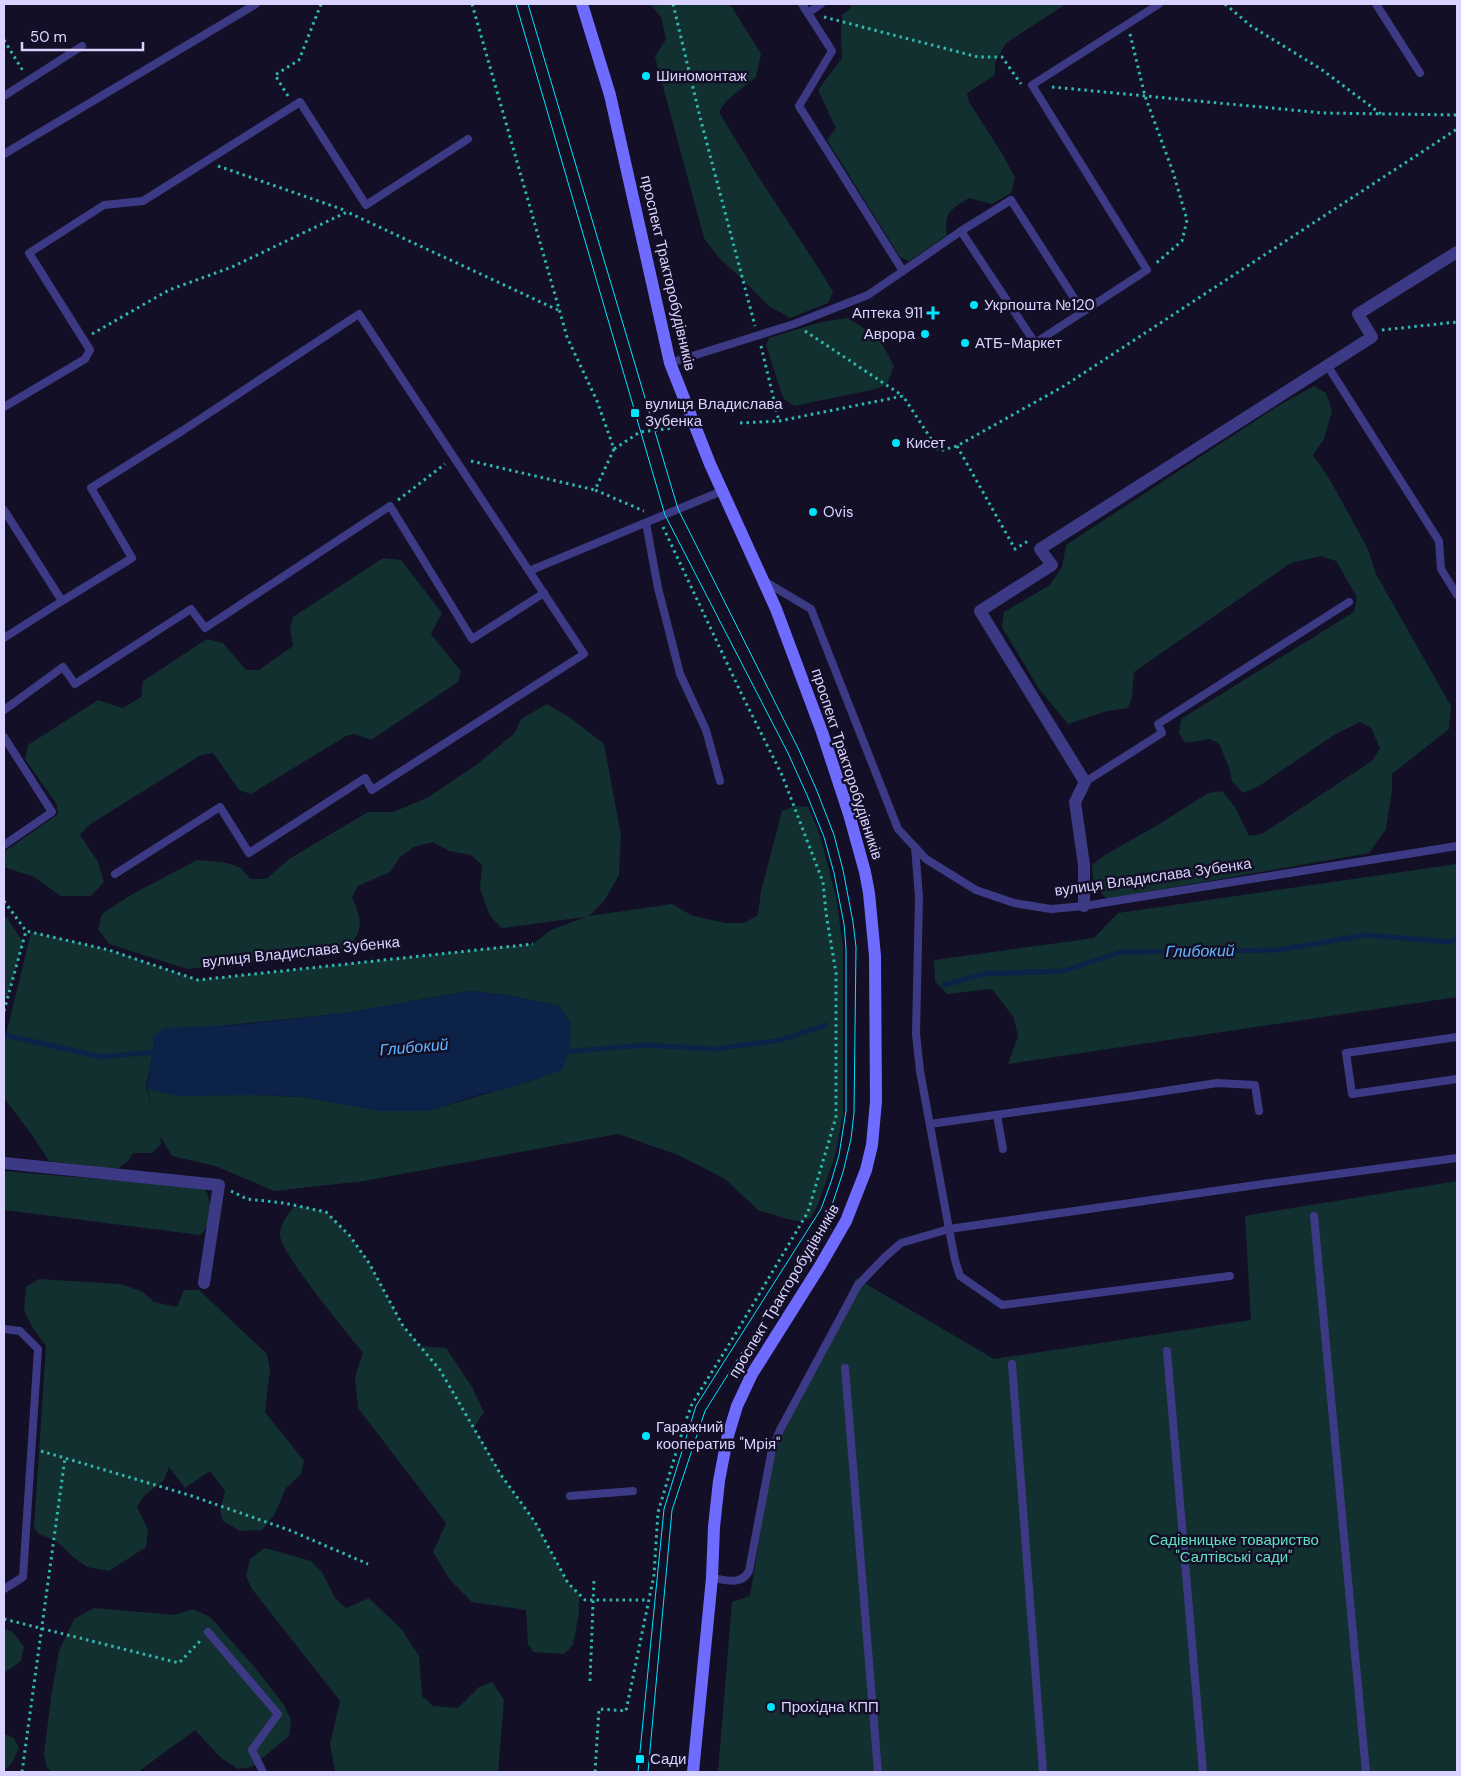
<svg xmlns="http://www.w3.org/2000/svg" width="1461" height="1776" viewBox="0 0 1461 1776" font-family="'DM Sans',sans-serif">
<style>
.green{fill:#12302f;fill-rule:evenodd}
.water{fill:#0c2248}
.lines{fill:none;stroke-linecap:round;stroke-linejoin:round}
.stream{stroke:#0c2248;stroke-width:5}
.path{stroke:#2fb8b0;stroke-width:3;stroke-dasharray:2.5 4;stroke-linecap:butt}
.service{stroke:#3d3a85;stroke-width:8}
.minor{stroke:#3d3a85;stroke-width:12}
.secondary{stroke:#6f6bff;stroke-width:12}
.tram{stroke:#00e5ff;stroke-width:1}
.poi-dot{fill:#00e5ff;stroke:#130f26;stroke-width:2}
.labels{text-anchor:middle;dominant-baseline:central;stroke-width:5;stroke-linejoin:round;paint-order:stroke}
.poi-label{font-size:15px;fill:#d9d4ff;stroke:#130f26;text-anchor:start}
.street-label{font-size:15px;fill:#d9d4ff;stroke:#130f26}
.park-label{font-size:15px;fill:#5fe0c0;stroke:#130f26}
.water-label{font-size:16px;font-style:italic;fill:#62b6ff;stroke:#130f26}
</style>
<rect width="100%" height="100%" fill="#130f26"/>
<g class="green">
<path d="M650,4h80l31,50 -5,23 -30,24 -7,11 37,61 67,102 10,17 -5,11 -38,15 -21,-12 -26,-26 -24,-22 -15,-20 -49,-181 11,-18 -5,-22z"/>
<path d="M851,4h215l-60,39 -11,20v12l-28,18 2,9 34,53 12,23 -4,15 -19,11 -23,-6c-18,12 -25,13 -22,37l-38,26 -9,-4 -73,-117 9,-12 -18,-38 24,-32 -1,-24 1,-19 9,-7z"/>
<path d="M848,318l31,20 15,28 -7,18 -11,5 -82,17 -11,-8 -17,-53 3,-7 52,-16z"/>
<path d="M1314,386l12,7 6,18 -8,28 -11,16 17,25 38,69 8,25 75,132 -2,23 -57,45v16l-6,39 -17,24 -262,46c-13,-13 -14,-16 -15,-34l13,-10 56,-32 47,-30 14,-2 13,16 14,29 13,-2 110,-73 8,-13 -9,-20 -11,-6 -26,13 -75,51 -16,7 -11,-12 -3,-14 -10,-23 -9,-5 -25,4 -6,-10 2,-14 173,-107 3,-15 -21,-36 -15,-5 -30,7 -157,109 -2,25 -4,11 -21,3 -39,13 -29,-35 -37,-62 2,-15 46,-27 12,-18 4,-22 210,-138z"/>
<path d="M383,558l18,2 41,53 -11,21 19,24 11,13 -3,11 -87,58 -17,-6 -8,2 -95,58 -12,-4 -26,-37 -12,2 -112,70 -9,10 18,27 6,20 -13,14h-30l-27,-19 -30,-10v-15l54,-38 -1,-9 -32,-46 3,-14 70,-45 25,8 18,-11 2,-16 64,-42 16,4 23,27h13l34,-24 -3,-17 3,-12z"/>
<path d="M547,704l25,15 32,25 17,91 -2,40 -15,26 -15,15 83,-12 21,12 33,7h18l14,-8 3,-24 21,-80 13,-5 13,1 12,28 16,62 7,50v168l-8,41 -17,48 -7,14 -13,3 -11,-2 -29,-9 -33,-31 -47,-24 -60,-21 -254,47 -90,10 -59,-25 -43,-10 -12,-20 1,8 -9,9h-19l-5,8 -11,8 -68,-8 -17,-26 -28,-37v-55l27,-111 78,18 89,30 335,-36 18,-14 34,-13 -83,11 -12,-12 -10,-27 2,-24 -11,-10 -22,-4 -16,-9 -19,5 -14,10 -10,15 -32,14 -6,11c10,23 13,34 -7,53l-158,19 -78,-25 -11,-15 4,-15 27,-18 68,-36 30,3 14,5 9,11h16l23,-20 79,-47h25l34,-14 49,-33 39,-32 6,-14zM470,991l36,4 54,11 10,17 -1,29 -29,26 -112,33h-47l-78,-14 -148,-6 -8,-4 4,19 -5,-19 7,-35v-16l49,-8 143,-15z"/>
<path d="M1457,864v133l-449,67 10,-27 -4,-19 -22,-29 -45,5 -12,-13 -1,-21 160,-22 24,-25z"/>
<path d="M4,916l3,2 16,24 -15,54 -4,1z"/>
<path d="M4,1171l201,17c7,16 9,35 -5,47l-196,-25z"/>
<path d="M1457,1181v591h-739l14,-170 18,-6 23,-142 83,-176 138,81 257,-39 -6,-104z"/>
<path d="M295,1205l31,7 24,24 19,27 34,63 17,20 26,2 26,39 12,25 -10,15 27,48 34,47 33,61 11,11v18l-6,33 -9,9 -31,-2 -5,-8 -2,-34 -54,-8 -22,-22 -17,-28 13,-29 -88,-115 -3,-31 8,-24c-15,-19 -81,-98 -83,-117 -1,-11 8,-22 15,-31z"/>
<path d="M39,1279l82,5 22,8 11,10 23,5 7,-17h15l68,64 3,16 -5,42 39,49 -3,13 -15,14 -11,26 -13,16 -22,1 -17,-10 -3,-10 5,-20 -15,-20 -25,17 -16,-21 -5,13 -20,16 -7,11 11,22 -2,18 -37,24 -22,-4 -15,-11 -16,-15 -17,-7 -5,-6 12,-182 -14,-19 -8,-17 2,-23z"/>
<path d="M265,1548l46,13 11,11 13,26 11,10 23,-10 33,32 17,26 3,40 11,10 25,2 21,-21 13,-5 12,18 -6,72h-163l-5,-28 10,-43 -88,-112 -6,-13 4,-17z"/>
<path d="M94,1608l80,7 19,-6 17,8 42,47 32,41 7,15 -2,16 -37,31 -14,2 -18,-12 -25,-27 -57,42h-86l-5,-4 -3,-14 7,-57 8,-46 15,-32z"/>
<path d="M4,1629l9,3 11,15 -3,14 -17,12z"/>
<path d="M4,1734l10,4 5,10 -6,13 -9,11z"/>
</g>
<path class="water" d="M470,991l36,4 54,11 10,17 -1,29 -7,18 -46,16 -37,9 -51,16h-47l-78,-14 -42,-2 -83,1 -23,-5 -8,-4 6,-35v-16l12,-8 72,-3 108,-12z"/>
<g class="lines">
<g class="stream">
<path d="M945,985l39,-11 80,-3 57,-19 157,-2 88,-15 82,7 9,-3"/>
<path d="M4,1035l98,22 51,-5 5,1"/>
<path d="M563,1052l81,-7 71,4 66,-9 45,-15"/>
</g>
<g class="path">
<path d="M472,4l95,333 30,64 17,48 26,-17 34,-4"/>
<path d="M673,4l27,113 55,209"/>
<path d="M1225,4l26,22 70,43 60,45"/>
<path d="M824,17l154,40h24l19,27"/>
<path d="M1130,34l15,62 28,76 14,48 -5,21 -27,23"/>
<path d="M4,40l19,31"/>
<path d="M1052,87l271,26 134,2"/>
<path d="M288,96l-13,-21 24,-15 22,-56"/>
<path d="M218,166l129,45"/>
<path d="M1382,330l75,-8"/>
<path d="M805,331l98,65"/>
<path d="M92,334l77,-44 63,-23 115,-55 211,98"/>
<path d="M761,346l18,75"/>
<path d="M740,423l39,-2 124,-25 36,55 18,-5 107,-60 393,-257"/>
<path d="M957,446l58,103 13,-8"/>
<path d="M614,449l-19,41 49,21"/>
<path d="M471,461l124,29"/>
<path d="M398,500l47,-36"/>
<path d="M4,901l22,30 83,19 89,30 335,-36"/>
<path d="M4,1011l22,-80"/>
<path d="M231,1191l16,8 37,4 42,9 24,24 19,27 34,63 37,44 61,105 34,47 33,61 17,17h63"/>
<path d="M41,1451l148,44 100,35 79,34"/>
<path d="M4,1619l175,44 22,-23"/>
<path d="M590,1681l4,-102"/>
<path d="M22,1772l43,-314"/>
<path d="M595,1772l4,-63 27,2 28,-136 4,-63 27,-89 7,-19 44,-71 72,-121 28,-95v-144l-10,-60 -3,-31 -41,-107 -40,-80 -79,-168"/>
</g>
<g class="service">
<path d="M1376,4l44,69"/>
<path d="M808,13l13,-9"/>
<path d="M4,96l78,-50"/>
<path d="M4,154l252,-150"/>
<path d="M961,231l50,-31 72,112"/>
<path d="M903,271l58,-40 74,112 112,-73 -115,-185 127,-81"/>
<path d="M670,363l124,-39 74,-29 35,-24 -104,-165 33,-55 -30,-47"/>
<path d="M1327,365l112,176 2,28 16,26"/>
<path d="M4,407l81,-48 5,-9 -61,-97 75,-48 39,-4 157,-99 66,103 102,-66"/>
<path d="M4,510l58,91 70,-43 -41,-70 91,-57 177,-117 225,340 -212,136 -7,-12 -116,75 -29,-46 -105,67"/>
<path d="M646,523l12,65 22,86 26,56 14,51"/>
<path d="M529,571l193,-80"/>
<path d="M764,581l47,28 87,220 28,30 50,31 38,13 37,6 33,-3 373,-60"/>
<path d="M4,638l58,-37"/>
<path d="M4,710l59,-43 12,17 116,-75 14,19 185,-122 82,133 72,-46"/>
<path d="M4,737l48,75 -48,33"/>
<path d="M1085,782l77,-49 -4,-9 191,-122"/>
<path d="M915,847l4,50 -3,137 4,37 29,158 321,-46 187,-25"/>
<path d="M1457,1037l-111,16 6,41 105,-15"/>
<path d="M997,1115l6,34"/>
<path d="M930,1124l202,-28 85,-13 38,2 4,26"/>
<path d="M1314,1216l52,556"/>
<path d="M4,1329l16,2 18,18 -15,228 -19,12"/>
<path d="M1167,1351l36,421"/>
<path d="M1012,1364l31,408"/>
<path d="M845,1368l33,404"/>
<path d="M570,1496l63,-5"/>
<path d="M712,1578c14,2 29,8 37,-7l23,-122 8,-19 78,-145 27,-28 16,-14 48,-14 6,31 5,16 42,29 228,-29"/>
<path d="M208,1632l70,82 -26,36 11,22"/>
</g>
<g class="minor">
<path d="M1084,906v-41l-9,-63 10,-20 -105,-171 72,-46 -12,-16 332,-212 -14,-23 99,-62"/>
<path d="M4,1163l215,22 -15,98"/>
</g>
<path class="secondary" d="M582,4l28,91 60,268 40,101 66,145 46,123 27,82 16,58 4,21 6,63 1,145 -4,44 -6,25 -20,51 -26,45 -68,108 -15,32 -10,33 -8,42 -5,46 -2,51 -19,194"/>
<g class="tram">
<path d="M516,4l149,511 123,238 19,42 17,42 10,36 10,51 2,24v163l-7,44 -8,27 -10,27 -125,197 -32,103 -26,263"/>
<path d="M528,4l150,505 120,239 19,43 17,44 9,35 10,52 3,25 -2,166 -3,26 -8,33 -14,42 -124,197 -33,99 -24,262"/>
</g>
</g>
<g class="poi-dot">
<circle cx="646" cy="76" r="5"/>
<circle cx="974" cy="305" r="5"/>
<path d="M930.5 305.5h5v5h5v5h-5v5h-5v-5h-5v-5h5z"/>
<circle cx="925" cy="334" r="5"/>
<circle cx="965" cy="343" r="5"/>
<rect x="630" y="408" width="10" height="10" rx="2.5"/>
<circle cx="896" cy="443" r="5"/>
<circle cx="813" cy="512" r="5"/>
<circle cx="646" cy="1436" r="5"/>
<circle cx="771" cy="1707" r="5"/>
<rect x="635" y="1754" width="10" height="10" rx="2.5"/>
</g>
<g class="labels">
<g class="poi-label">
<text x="656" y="76">Шиномонтаж</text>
<text x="984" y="305">Укрпошта №120</text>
<text x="923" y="313" text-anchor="end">Аптека 911</text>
<text x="915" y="334" text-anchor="end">Аврора</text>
<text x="975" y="343">АТБ-Маркет</text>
<text x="645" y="404">вулиця Владислава<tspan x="645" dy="17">Зубенка</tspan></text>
<text x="906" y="443">Кисет</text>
<text x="823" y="512">Ovis</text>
<text x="656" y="1427">Гаражний<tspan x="656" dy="17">кооператив "Мрія"</tspan></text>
<text x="781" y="1707">Прохідна КПП</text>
<text x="650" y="1759">Сади</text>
</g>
<g class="street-label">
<text transform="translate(668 273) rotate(77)">проспект Тракторобудівників</text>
<text transform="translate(847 764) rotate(72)">проспект Тракторобудівників</text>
<text transform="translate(1153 877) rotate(-8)">вулиця Владислава Зубенка</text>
<text transform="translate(301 952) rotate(-6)">вулиця Владислава Зубенка</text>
<text transform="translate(784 1291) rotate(-59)">проспект Тракторобудівників</text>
</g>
<g class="park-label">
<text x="1234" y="1540">Садівницьке товариство<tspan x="1234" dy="17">"Салтівські сади"</tspan></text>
</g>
<g class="water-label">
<text transform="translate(1200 951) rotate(-1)">Глибокий</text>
<text transform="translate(414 1047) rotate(-5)">Глибокий</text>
</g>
</g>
<rect width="1461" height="1776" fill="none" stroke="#d9d4ff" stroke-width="10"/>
<path d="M22 42v8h121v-8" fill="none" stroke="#d9d4ff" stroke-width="2.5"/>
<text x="30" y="42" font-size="15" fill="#d9d4ff" stroke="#130f26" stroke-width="4" paint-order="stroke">50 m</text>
</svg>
